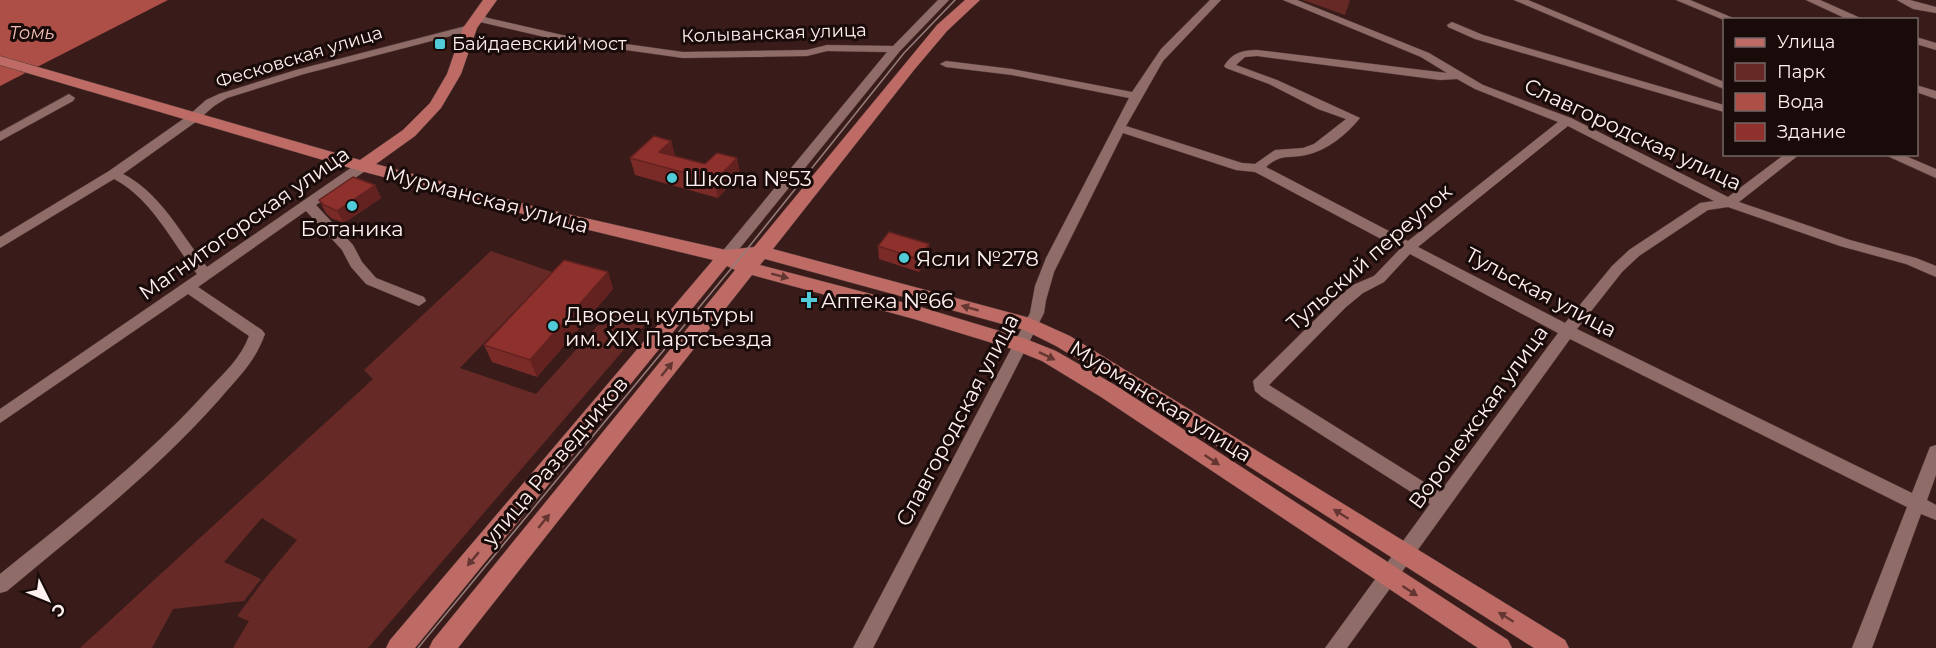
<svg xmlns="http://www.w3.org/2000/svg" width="1936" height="648" viewBox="0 0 1936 648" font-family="Montserrat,sans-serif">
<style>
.green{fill:#662925}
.water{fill:#ad4e47}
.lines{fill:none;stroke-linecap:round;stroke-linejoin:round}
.minor-casing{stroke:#503a38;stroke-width:1}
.major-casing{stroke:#503a38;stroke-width:1}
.minor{fill:#906c68;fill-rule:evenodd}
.major{fill:#be6b65;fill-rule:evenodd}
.tram{stroke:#947e7c;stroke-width:1.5}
.wall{fill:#7a2a27}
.shaded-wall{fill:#632220}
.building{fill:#8e312d;stroke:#632220;stroke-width:1.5}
.oneway{fill:#633632}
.poi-dot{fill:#52cbd9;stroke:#180b09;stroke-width:2}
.labels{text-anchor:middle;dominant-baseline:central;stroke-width:6;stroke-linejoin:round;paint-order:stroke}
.far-water-label{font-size:18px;font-style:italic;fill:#f1bcb5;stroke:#180b09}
.far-street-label{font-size:18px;fill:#fef1ef;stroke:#180b09}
.far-poi-label{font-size:18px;fill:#fef1ef;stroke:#180b09;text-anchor:start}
.street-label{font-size:21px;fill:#fef1ef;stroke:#180b09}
.poi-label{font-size:21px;fill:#fef1ef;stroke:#180b09;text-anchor:start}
</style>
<rect width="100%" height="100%" fill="#391c1a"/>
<g class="green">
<path d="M1303,0h47l-5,15z"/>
<path d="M491,251l61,21 -92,96 76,26 73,-81 36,12 -277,323h-135l16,-27 -12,-5 33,-44 27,-32 -35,-22 -38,44 37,17 -17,22 -71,8 -21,39h-72l293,-269 -9,-9z"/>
</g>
<path class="water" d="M0,0h168l-168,86z"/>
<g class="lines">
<defs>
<g id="minor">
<path d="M938,0h11l-49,51 -169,208 -5,2 -7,-5 2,-3 166,-201 -60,-1 -20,5 -124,2 -121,-17 -82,-19 -8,-6 5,-3 11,5 74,17 121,17 124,-2 20,-5 66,1z"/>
<path d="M1210,0h11l-58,61 -37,65 116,37 13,1 20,-14 28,-2 11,-4 32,-25 -28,-10 -49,-25 -43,-16 -2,-2c8,-13 18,-16 33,-16l190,23 -26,-16 -138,-57h14l132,53 54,32 88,33 157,79 57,-43h15l-61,48 111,38 66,18 20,8v11l-30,-13 -66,-18 -112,-39 -20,3 -69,46 -17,16 -45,57 335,164 16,-41 2,-5 6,-2v30l-9,25 9,5v15l-15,-6 -49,134h-20l55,-141 -337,-168 -223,309h-22l105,-144 -168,-107 -7,-6 -2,-10 83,-82 17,-14 21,-9 26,-27 -145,-77 -19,-2 -113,-37 -69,139 -8,28 -2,13 -171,335h-20l177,-335 5,-27 11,-28 83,-160 -117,-23 -66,-8 -6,-3 6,-3 66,8 120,23 29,-43zM1257,56l183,24 17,-1 18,10 83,33 -150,119 -142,-74c16,-14 22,-8 40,-12 22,-5 40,-20 54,-37l-83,-38 -41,-15 9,-8zM1568,126l146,75 -14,2 -71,47 -17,16 -47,57 -147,-76zM1410,254l148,79 -118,159 -171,-107 77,-78 17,-14 21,-11z"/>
<path d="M1514,0h14l196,82v7z"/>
<path d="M1676,0h14l48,20h-14z"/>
<path d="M1806,0h14l45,20h-16z"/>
<path d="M1897,0h13l26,7v6l-23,-4z"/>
<path d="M1452,22l31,13 241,70v7l-249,-73 -27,-12 -1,-2z"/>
<path d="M470,25l5,3 -1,2 -170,44 -77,24 -13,8 -17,15 -74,53c38,19 58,61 84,93l151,-104h10l1,3 -1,3 -52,36 37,40 9,17 14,16 48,19 2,4 -7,5 -53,-22 -15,-17 -9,-17 -36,-39 -108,76 64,43 3,4c-11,30 -27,43 -47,67 -63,71 -138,129 -211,190l-7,2v-19c72,-58 146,-115 208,-184 16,-17 33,-32 41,-54l-61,-42 -188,129v-14l197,-135c-26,-33 -45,-75 -83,-95l-114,69v-11l109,-66 80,-56 17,-15 13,-6 77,-24z"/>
<path d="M1916,37l20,6v7l-20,-6z"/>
<path d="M1916,85l20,6v8l-20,-7z"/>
<path d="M69,94l6,4 -2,3 -73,40v-9z"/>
<path d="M1883,154h18l35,15v9z"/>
</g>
<path id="major" d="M483,0h14l-20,28 -16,46 -20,34 -26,28 -39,28 156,42 194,44 28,-3 183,-222 28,-25h15l-33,31 -33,39 -141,179 257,69 40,18 495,304 4,8h-35l-418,-266 -60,-36 -32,-16 -259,-71 -5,6 157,41 109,33 30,12 59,34 393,255 4,8h-34l-377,-251 -59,-36 -30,-12 -98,-30 -162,-44 -294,373h-29l4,-8 302,-370 -8,-4 -312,382h-29l4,-8 323,-380 -182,-44 -174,-46 -357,-105v-9l360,104 43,-30 27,-27 17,-29 16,-46z"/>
</defs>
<use href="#minor" class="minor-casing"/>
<use href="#major" class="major-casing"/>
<use href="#minor" class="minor"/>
<use href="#major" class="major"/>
<path class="tram" d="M418,648l326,-395 160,-200 51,-53"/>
</g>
<g class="wall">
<path d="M671,141l4,15 30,8 32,-6 3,16 -22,24 -83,-23 -5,-17z"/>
<path d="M375,185l6,13 -37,25 -13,-5 -5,-5 -7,-13z"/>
<path d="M878,246l51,11 -10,15 -40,-13z"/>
<path d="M608,272l5,17 -76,88 -45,-15 -8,-17z"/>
</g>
<g class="shaded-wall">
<path d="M671,141l4,16 -16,-5z"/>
<path d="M737,158l3,16 -22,24 -3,-17z"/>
<path d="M375,185l6,13 -37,25 -7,-12z"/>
<path d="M929,244v13l-10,15 -1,-13z"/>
<path d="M608,272l5,17 -76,88 -7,-17z"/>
</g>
<g class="building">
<path d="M654,136l17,5 -12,11 46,12 12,-11 20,5 -22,23 -85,-23z"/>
<path d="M353,177l22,8 -38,26 -13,-6 -5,-5z"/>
<path d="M889,232l40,12 -11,15 -40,-13z"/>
<path d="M564,260l44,12 -78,88 -46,-15z"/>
</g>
<defs><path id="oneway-solid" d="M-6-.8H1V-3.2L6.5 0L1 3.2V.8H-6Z" transform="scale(1.5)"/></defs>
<g class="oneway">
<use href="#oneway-solid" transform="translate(780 276) rotate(15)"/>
<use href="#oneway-solid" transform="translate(970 308) rotate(-164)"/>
<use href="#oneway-solid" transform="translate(1047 356) rotate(26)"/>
<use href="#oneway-solid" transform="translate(667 369) rotate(-51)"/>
<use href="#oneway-solid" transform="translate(1212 460) rotate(34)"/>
<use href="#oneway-solid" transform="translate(1341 514) rotate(-148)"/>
<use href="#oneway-solid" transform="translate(544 521) rotate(-51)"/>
<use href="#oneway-solid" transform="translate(473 559) rotate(130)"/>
<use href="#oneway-solid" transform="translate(1410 591) rotate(33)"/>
<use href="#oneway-solid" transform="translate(1506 617) rotate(-148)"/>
</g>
<g class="poi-dot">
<rect x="434" y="38" width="12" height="12" rx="3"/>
<circle cx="672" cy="178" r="6"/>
<circle cx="352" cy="206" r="6"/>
<circle cx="904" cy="258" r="6"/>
<path d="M806 291h6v6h6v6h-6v6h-6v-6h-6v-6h6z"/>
<circle cx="553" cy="326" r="6"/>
</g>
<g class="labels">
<g class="far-water-label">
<text x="32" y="33">Томь</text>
</g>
<g class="far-street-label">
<text transform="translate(774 33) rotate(-2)">Колыванская улица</text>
<text transform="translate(299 57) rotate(-17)">Фесковская улица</text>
</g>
<g class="far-poi-label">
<text x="452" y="44">Байдаевский мост</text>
</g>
<g class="street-label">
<text transform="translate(1633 134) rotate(25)">Славгородская улица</text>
<text transform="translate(487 199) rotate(15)">Мурманская улица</text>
<text transform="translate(244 223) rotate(-35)">Магнитогорская улица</text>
<text transform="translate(1369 257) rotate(-41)">Тульский переулок</text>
<text transform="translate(1541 292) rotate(28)">Тульская улица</text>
<text transform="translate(1161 401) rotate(32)">Мурманская улица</text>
<text transform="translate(1478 417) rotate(-54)">Воронежская улица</text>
<text transform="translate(957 420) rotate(-62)">Славгородская улица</text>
<text transform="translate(555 461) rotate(-50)">улица Разведчиков</text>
</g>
<g class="poi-label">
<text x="684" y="178">Школа №53</text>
<text x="352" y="228" text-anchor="middle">Ботаника</text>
<text x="916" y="258">Ясли №278</text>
<text x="821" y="300">Аптека №66</text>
<text x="565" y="314">Дворец культуры<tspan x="565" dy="24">им. XIX Партсъезда</tspan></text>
</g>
</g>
<rect x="1723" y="18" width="195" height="138" fill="#180b09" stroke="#746765" stroke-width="1.5"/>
<rect x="1735" y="38" width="30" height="9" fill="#be6b65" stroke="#746765" stroke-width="1.5"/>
<text x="1777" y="48" font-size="18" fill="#fef1ef">Улица</text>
<rect x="1735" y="63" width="30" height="18" fill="#662925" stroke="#746765" stroke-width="1.5"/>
<text x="1777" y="78" font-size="18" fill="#fef1ef">Парк</text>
<rect x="1735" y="93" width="30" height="18" fill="#ad4e47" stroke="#746765" stroke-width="1.5"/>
<text x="1777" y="108" font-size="18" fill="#fef1ef">Вода</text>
<rect x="1735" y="123" width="30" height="18" fill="#8e312d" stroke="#746765" stroke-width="1.5"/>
<text x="1777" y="138" font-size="18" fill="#fef1ef">Здание</text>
<g transform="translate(48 600) rotate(133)" stroke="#180b09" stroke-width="4.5" paint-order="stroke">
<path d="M0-4.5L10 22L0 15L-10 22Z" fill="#fef1ef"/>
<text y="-9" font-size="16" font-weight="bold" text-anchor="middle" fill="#fef1ef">С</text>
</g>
</svg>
